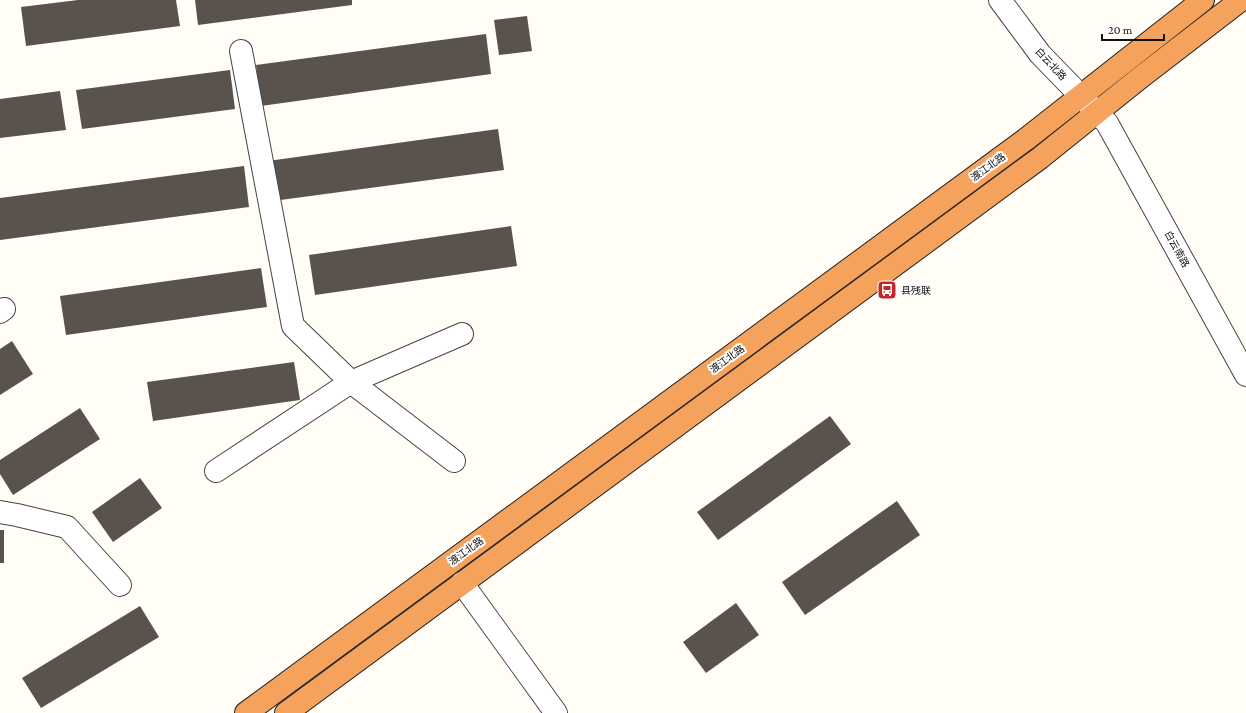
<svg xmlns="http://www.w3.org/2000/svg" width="1246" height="713" viewBox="0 0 1246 713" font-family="'Crimson Pro','Noto Sans SC',serif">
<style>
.building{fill:#5a524d}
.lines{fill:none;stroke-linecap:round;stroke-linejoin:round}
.minor-casing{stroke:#444;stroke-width:24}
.highway-casing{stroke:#222;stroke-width:24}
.minor{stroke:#fff;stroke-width:22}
.highway{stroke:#f5a25d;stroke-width:22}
.labels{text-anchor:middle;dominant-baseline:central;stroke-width:4;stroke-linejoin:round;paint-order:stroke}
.street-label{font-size:10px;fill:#111;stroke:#fff}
.poi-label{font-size:10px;fill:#111;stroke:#fff;text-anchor:start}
</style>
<rect width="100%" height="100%" fill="#fffdf5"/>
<g class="building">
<path d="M78,0h98l4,26 -154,20 -5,-39z"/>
<path d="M195,0h157v5l-154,20z"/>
<path d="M527,16l5,35 -33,4 -5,-35z"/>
<path d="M486,34l5,40 -230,32 -5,-41z"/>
<path d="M230,70l5,39 -153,20 -6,-39z"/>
<path d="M60,91l6,39 -66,8v-39z"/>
<path d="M498,129l6,41 -231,31 -5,-40z"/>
<path d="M244,166l5,41 -249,33v-42z"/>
<path d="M511,226l6,40 -202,29 -6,-40z"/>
<path d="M261,268l6,39 -201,28 -6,-39z"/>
<path d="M12,341l21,33 -33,21v-46z"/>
<path d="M294,362l6,38 -147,21 -6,-39z"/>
<path d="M80,408l20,31 -87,56 -13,-21v-14z"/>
<path d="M830,416l21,28 -133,96 -21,-28z"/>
<path d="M140,478l22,30 -49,34 -21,-30z"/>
<path d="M897,501l23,34 -115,80 -23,-33z"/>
<rect x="0" y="530" width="4" height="33"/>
<path d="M736,603l23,32 -53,38 -23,-31z"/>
<path d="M140,606l19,31 -118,71 -19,-30z"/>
</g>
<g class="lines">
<defs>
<g id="minor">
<path d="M1000,0l40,54 67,69 139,252"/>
<path d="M241,51l52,275 58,56 103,79"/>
<path d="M0,312l4,-3"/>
<path d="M216,471l135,-89 111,-48"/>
<path d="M0,512l17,3 50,12 53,58"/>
<path d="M462,583l94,130"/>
</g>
<g id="highway">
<path d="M246,713l779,-573 178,-140"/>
<path d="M286,713l754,-555 101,-81 100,-77"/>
</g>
</defs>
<use href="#minor" class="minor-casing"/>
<use href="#highway" class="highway-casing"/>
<use href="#minor" class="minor"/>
<use href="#highway" class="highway"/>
</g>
<defs>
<symbol id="bus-square" viewBox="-11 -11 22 22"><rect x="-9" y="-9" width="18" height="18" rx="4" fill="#c4262e" stroke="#fff"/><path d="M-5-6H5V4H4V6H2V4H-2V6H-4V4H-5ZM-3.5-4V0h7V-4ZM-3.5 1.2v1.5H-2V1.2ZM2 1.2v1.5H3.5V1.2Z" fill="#fff"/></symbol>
</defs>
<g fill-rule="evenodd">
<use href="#bus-square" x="876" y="279" width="22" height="22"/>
</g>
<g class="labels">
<g class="street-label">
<text transform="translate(1051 64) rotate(47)">白云北路</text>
<text transform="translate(988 167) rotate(-36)">渡江北路</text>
<text transform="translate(1177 249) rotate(61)">白云南路</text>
<text transform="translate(727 359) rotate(-36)">渡江北路</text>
<text transform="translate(466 551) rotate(-36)">渡江北路</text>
</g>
<g class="poi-label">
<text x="901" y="290">县残联</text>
</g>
</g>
<path d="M1102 34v6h62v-6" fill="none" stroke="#111111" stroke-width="2"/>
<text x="1108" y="34" font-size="12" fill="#111111" stroke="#ffffff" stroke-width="3" paint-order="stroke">20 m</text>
</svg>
